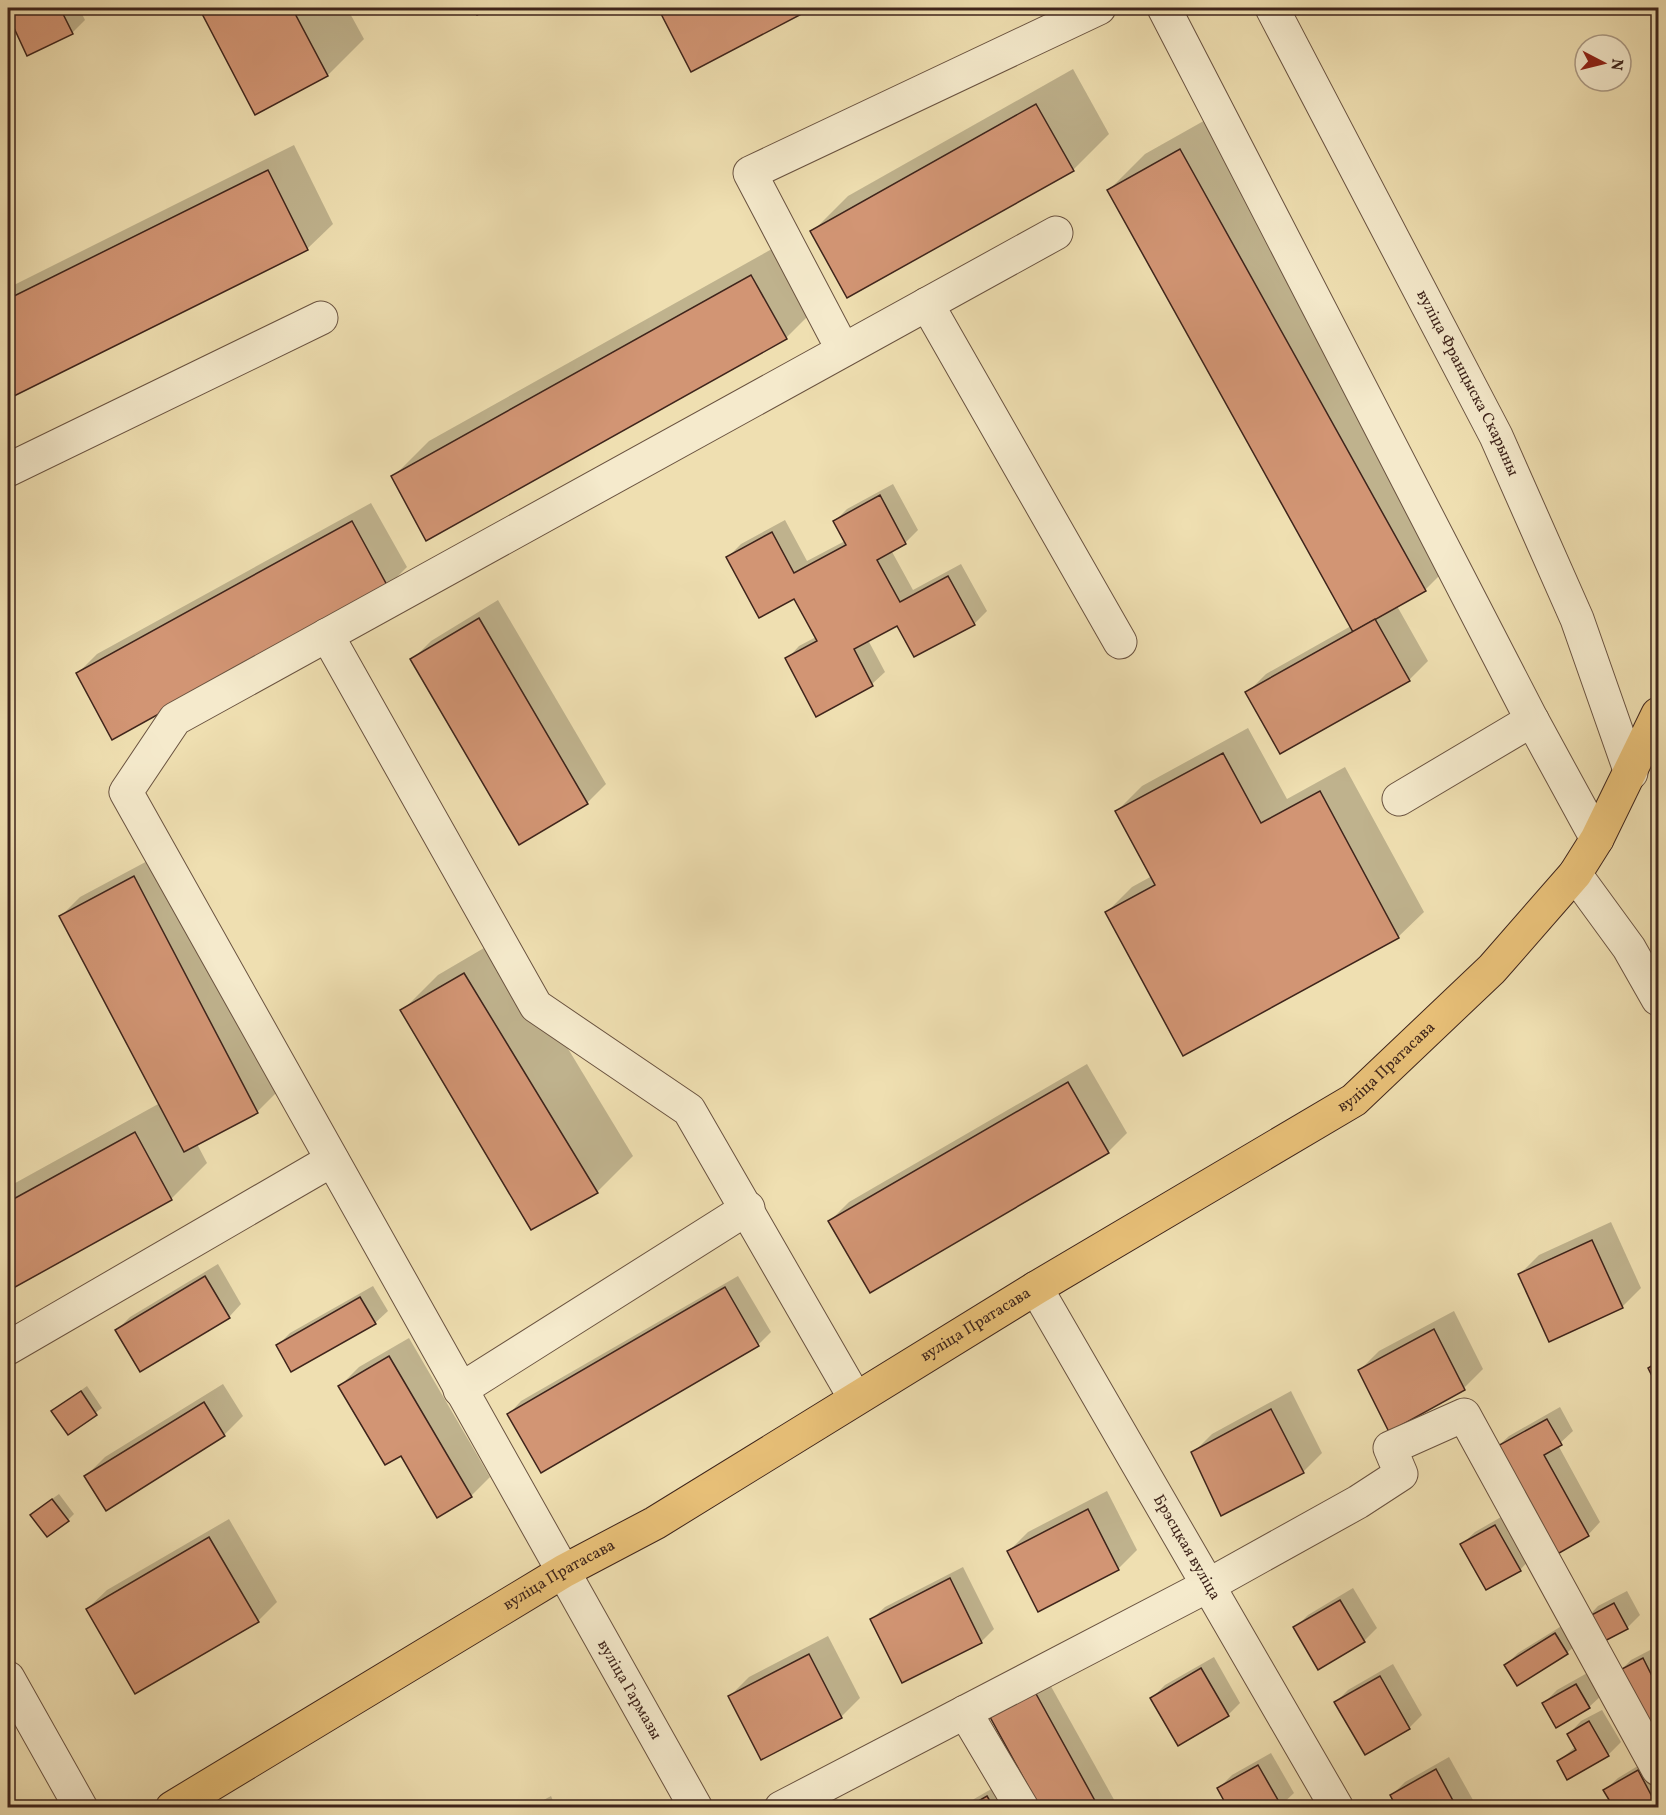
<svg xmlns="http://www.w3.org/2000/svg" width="1666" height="1815" viewBox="0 0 1666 1815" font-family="Vollkorn,serif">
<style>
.shadow{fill:#0003}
.building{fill:#d29574;stroke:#3e241b;stroke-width:1.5}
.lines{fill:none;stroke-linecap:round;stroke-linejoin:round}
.minor-casing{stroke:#6a5340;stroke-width:35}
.major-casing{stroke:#3e241b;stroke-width:35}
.minor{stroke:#f5eacc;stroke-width:33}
.major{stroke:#e8c078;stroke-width:33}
.labels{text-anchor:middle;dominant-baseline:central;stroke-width:5;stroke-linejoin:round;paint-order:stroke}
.street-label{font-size:16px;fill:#3e241b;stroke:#f5eacc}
</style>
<rect width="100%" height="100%" fill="#efdfb1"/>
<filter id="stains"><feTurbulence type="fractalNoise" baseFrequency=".00333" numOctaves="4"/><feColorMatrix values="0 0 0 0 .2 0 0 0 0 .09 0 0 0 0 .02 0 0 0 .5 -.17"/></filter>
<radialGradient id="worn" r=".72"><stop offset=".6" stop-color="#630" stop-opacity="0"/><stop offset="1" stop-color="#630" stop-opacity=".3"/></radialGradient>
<g class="shadow">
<path d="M13,8h66l6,12 -13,13 -64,-20z"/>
<path d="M201,8h146l17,31 -36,36 -72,38z"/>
<path d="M660,8h150l-118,62z"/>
<path d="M1073,69l36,65 -36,36 -261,62 36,-36z"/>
<path d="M1216,114l245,440 -36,36 -28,16 31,55 -19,19 -162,13 19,-19 85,-48 -242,-436 36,-36z"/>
<path d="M294,145l39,79 -26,25 -299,149v-110z"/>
<path d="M788,240l34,62 -36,36 -393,139 36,-36z"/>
<path d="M893,484l25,46 -13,13 -14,7 22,40 48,-26 26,47 -13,13h-76l-30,16 17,32 -13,12 -56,31 -29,-56 12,-13 17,-9 -21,-40 -67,-40 13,-13 44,-24 22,41 38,-20 -10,-20 12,-12z"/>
<path d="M371,503l36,64 -19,19 -310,87 19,-19z"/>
<path d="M498,600l108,184 -19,19 -175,-143 19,-19z"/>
<path d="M1248,728l39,71 58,-32 79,145 -26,25 -291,-25 25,-25 20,-11 -35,-65 25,-25z"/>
<path d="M153,858l123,235 -19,19 -60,32 10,19 -36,36 -163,90v-102l152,-84 -99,-187 19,-19z"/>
<path d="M501,938l132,218 -36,36 -195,-181 36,-36z"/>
<path d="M1087,1064l40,69 -19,19 -278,69 19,-19z"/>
<path d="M1611,1222l30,66 -19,19 -102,-33 19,-19z"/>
<path d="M218,1264l23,40 -12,13 -112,13 13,-13z"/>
<path d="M738,1276l33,56 -13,13 -249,69 12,-13z"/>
<path d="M373,1286l15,25 -13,12 -97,22 12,-12z"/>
<path d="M1454,1311l29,58 -19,19 -104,-18 19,-19z"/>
<path d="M409,1338l81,139 -19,19 -69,-42 -62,-68 19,-19z"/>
<path d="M223,1384l20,32 -19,19 -138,41 19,-19z"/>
<path d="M87,1386l15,22 -34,25 -15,-22z"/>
<path d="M1291,1391l31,62 -19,19 -110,-19 19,-19z"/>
<path d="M1560,1407l13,24 -15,14 42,77 -12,13 -92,-87 13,-12z"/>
<path d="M1107,1491l30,59 -19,19 -109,-18 19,-19z"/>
<path d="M59,1494l15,20 -6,6 -30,-11z"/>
<path d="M1508,1513l24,44 -12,13 -58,-26 13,-12z"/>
<path d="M229,1519l48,83 -19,19 -171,-12 20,-19z"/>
<path d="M963,1567l31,62 -13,13 -109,-23 13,-12z"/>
<path d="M1353,1588l24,40 -13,13 -69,-13 13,-13z"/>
<path d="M1627,1591l13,24 -13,13 -41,-9 12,-13z"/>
<path d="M1568,1622l12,19 -13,12 -61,12 12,-12z"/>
<path d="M828,1636l32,62 -19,19 -111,-21 19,-19z"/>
<path d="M1656,1647l2,5v74l-9,5 -31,-58 13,-13z"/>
<path d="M1214,1657l26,46 -12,12 -76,-17 13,-13z"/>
<path d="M1393,1664l29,51 -13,13 -44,25 -30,-50 13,-13z"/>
<path d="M1589,1672l13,23 -13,12 -45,-4 13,-13z"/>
<path d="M1048,1681l69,124 -2,3h-73l-50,-91z"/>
<path d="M1602,1710l19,32 -13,13 -49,6 17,-15 -7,-12 12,-13z"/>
<path d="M1271,1753l23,40 -16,15h-48l-11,-20 13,-13z"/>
<path d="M1449,1757l24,43 -7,8h-67l-7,-13 13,-13z"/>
<path d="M1651,1758l7,13v37h-43l-10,-18 13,-12z"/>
<path d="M1000,1784l13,24h-48l9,-9z"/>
<path d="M8,1790l7,13 -4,5h-3z"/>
<path d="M551,1796l5,12h-27z"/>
</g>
<g class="building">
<path d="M17,8h43l13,26 -46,22 -19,-41v-3z"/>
<path d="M199,8h93l36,68 -73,39z"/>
<path d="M473,8h18l-14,7z"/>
<path d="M658,8h155l-122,64z"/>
<path d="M1036,104l38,67 -227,127 -37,-67z"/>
<path d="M1180,149l246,442 -73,41 -246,-442z"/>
<path d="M268,170l40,80 -300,149v-100z"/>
<path d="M751,275l36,64 -361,202 -35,-65z"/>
<path d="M880,495l26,49 -29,16 23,42 48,-26 27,49 -61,32 -17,-31 -43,23 19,37 -57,31 -31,-59 32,-17 -23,-42 -35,19 -33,-61 46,-25 22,41 52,-28 -13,-24z"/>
<path d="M352,521l36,66 -276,153 -36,-67z"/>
<path d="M479,618l109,186 -69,41 -109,-186z"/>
<path d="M1375,619l35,62 -130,73 -35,-62z"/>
<path d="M1223,753l38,70 59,-32 79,147 -216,118 -78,-144 50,-27 -40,-74z"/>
<path d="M134,876l124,237 -74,39 -125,-236z"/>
<path d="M464,973l134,220 -67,37 -131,-220z"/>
<path d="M1068,1082l41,71 -239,140 -42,-72z"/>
<path d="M135,1132l37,68 -164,91v-89z"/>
<path d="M1592,1240l31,68 -74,34 -31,-68z"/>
<path d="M205,1276l25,42 -90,54 -25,-42z"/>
<path d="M725,1287l34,59 -218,127 -34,-59z"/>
<path d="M360,1297l16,27 -85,48 -15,-27z"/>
<path d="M1434,1329l31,61 -76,42 -31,-62z"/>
<path d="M389,1356l83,141 -35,21 -36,-62 -16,9 -47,-79z"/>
<path d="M1658,1362v26l-10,-20z"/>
<path d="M81,1391l16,24 -29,20 -17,-24z"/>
<path d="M204,1402l21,34 -119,75 -22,-35z"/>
<path d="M1271,1409l33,64 -83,43 -30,-64z"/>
<path d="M1547,1419l15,26 -18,10 45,81 -35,20 -60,-108z"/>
<path d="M52,1499l17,22 -22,16 -17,-22z"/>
<path d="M1088,1509l31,61 -81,42 -31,-61z"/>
<path d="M1495,1525l26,46 -35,19 -26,-46z"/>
<path d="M209,1537l50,85 -124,72 -49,-85z"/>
<path d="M950,1578l32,65 -80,40 -32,-64z"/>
<path d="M1340,1600l25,42 -47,28 -25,-43z"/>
<path d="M1614,1603l14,26 -31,16 -13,-26z"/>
<path d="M1555,1633l13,21 -51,32 -13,-21z"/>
<path d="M809,1654l33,64 -81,42 -33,-64z"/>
<path d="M1643,1658l15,30v40l-9,5 -33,-61z"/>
<path d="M1201,1668l28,48 -51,30 -28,-48z"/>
<path d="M1380,1676l30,53 -45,26 -31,-53z"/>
<path d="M1576,1684l14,24 -34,20 -14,-25z"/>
<path d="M1035,1692l64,116h-59l-50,-91z"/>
<path d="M1589,1721l20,35 -42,24 -10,-19 19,-11 -9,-16z"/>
<path d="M1258,1765l24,42 -54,1 -11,-20z"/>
<path d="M1436,1769l21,39h-60l-7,-13z"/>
<path d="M1638,1770l20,38h-44l-11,-18z"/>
<path d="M987,1796l7,12h-28z"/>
</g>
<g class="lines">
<defs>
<g id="minor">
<path d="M1164,8l368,712 65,119"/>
<path id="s1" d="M1272,8l224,428 81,183 54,154"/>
<path d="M927,304l193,338"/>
<path d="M843,350l-93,-177 349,-165"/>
<path d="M8,470l313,-152"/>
<path d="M327,635l209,371 153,104 166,288"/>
<path d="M1399,799l133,-79"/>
<path d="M1575,874l54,74 29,51"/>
<path id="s2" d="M1036,1288l301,520"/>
<path d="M8,1348l324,-188"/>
<path d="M460,1390l288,-182"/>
<path d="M8,1678l73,130"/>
<path d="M965,1712l57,96"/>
<path d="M696,1808l-570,-1016 49,-73 881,-486"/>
<path d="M781,1808l426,-222 151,-84 43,-28 -11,-26 74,-33 194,354"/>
</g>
<g id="major">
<path id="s3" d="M172,1808l392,-237 91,-48 381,-235 318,-188 138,-131 83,-95 22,-35 61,-125"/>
</g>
</defs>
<use href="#minor" class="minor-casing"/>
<use href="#major" class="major-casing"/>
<use href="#minor" class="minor"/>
<use href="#major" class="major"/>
</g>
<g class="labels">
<g class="street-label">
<text stroke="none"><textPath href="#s1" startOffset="423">вуліца Францыска Скарыны</textPath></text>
<text stroke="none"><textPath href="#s3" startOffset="1424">вуліца Пратасава</textPath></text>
<text stroke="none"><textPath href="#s3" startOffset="938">вуліца Пратасава</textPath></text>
<text stroke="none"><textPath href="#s2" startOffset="300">Брэсцкая вуліца</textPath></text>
<text stroke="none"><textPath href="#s3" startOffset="452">вуліца Пратасава</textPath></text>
<text transform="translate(629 1690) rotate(60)">вуліца Гармазы</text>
</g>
</g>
<rect width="1666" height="1815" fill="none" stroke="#efdfb1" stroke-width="30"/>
<rect x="9" y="9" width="1648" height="1797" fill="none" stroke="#3e241b" stroke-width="3"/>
<rect x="15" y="15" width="1636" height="1785" fill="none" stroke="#3e241b" stroke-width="1.5"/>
<g transform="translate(1603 63) rotate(97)"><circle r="28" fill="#f5eacc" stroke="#ac9b85" stroke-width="1.5"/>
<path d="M0-4.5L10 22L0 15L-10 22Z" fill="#8f2418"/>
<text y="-9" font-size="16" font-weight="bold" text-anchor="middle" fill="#3e241b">N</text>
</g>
<rect width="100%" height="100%" filter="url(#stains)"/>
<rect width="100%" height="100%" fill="url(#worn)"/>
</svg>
